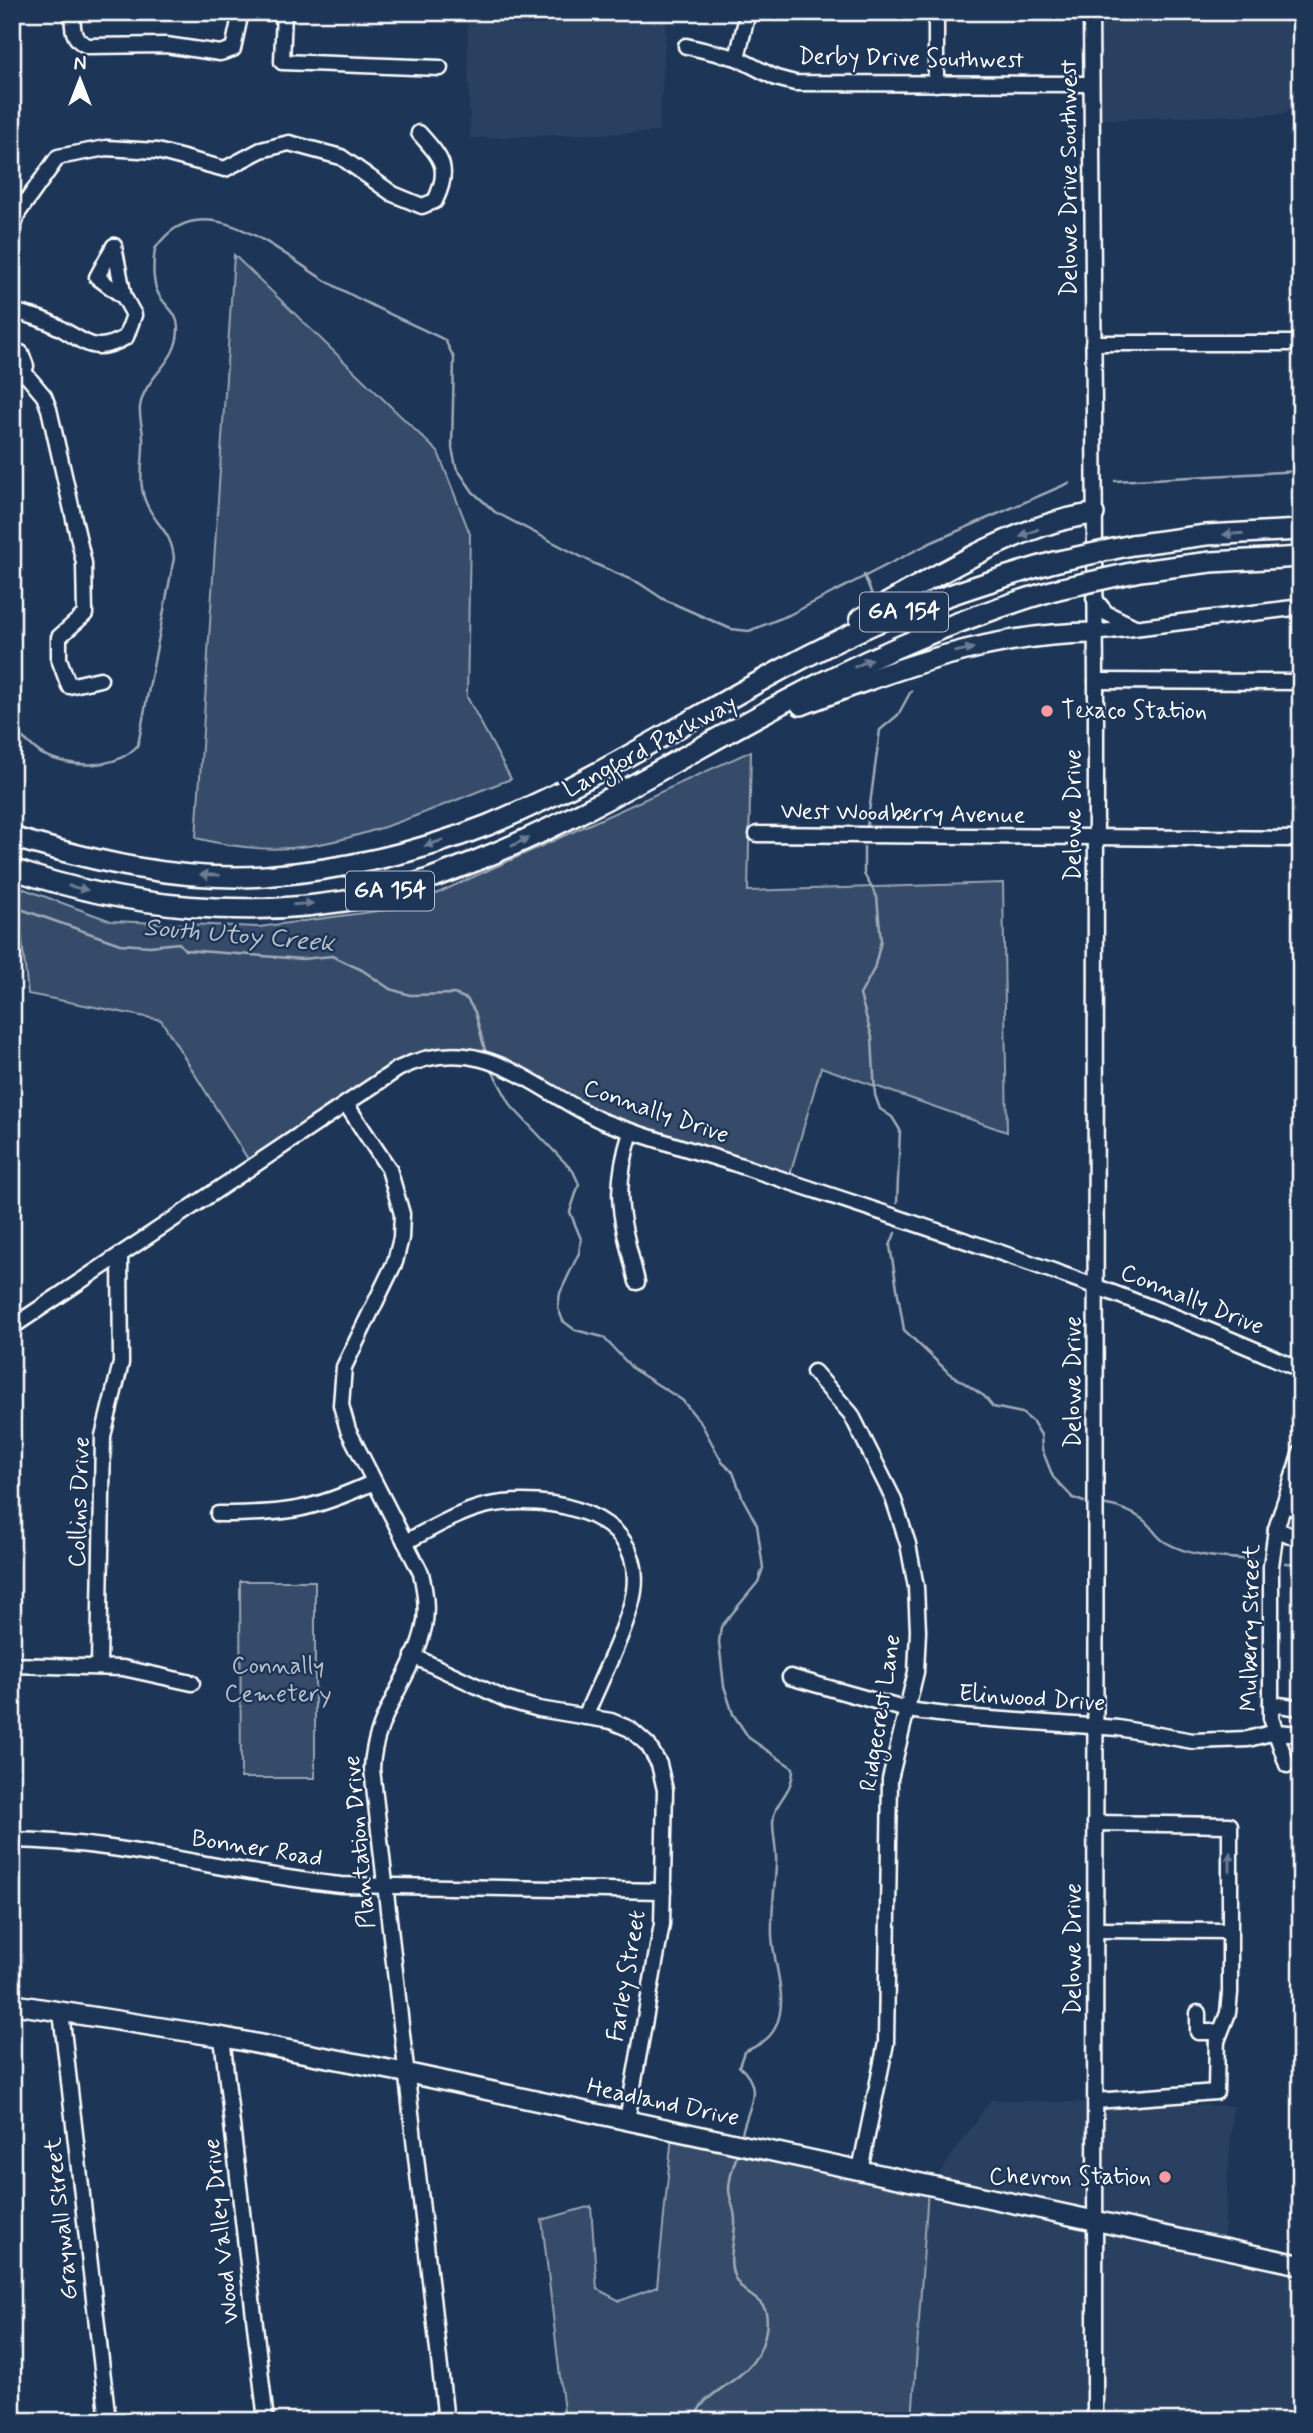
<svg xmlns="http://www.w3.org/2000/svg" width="1313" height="2433" viewBox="0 0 1313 2433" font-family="Mynerve,sans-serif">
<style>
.built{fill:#2a4161}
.green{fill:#364b69;stroke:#9aa5b4;stroke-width:2}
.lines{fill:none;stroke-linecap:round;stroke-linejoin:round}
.stream{stroke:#a0aab8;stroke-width:2.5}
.minor-casing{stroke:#fff;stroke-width:19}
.major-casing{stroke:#fff;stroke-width:23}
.highway-casing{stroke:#fff;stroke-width:24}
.minor{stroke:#1d3557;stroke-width:14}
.major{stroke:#1d3557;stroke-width:18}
.highway{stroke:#1d3557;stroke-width:19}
.highway-bridge-casing{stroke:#fff;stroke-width:24;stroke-linecap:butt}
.highway-bridge{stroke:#1d3557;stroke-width:19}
.oneway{fill:#6c7c92}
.poi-dot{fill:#ff9aa2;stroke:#1d3557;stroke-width:2.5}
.labels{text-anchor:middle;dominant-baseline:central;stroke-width:5;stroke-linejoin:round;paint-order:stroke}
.shield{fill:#1d3557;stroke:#bbc2cd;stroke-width:2}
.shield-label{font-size:23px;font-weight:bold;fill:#fff}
.street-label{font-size:24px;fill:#fff;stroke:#1d3557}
.poi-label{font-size:24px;fill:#fff;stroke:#1d3557;text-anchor:start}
.park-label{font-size:24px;fill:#b9c0ca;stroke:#1d3557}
.water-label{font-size:26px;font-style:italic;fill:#b8c0ca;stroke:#1d3557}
</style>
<rect width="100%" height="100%" fill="#1d3557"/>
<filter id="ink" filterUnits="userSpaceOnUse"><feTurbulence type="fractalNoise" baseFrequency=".0143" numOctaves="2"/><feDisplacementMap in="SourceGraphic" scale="14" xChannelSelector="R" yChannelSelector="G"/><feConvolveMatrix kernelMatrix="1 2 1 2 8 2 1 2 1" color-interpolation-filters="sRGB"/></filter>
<g filter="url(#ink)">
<g class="built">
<path d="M467,12h200l-8,120 -189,6z"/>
<path d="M1093,12h208v86l-17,16 -194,6z"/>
<path d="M991,2100l242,6 -10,142 78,16v157h-389l16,-232z"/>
</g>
<g class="green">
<path d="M234,255l204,197 32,82 -3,163 44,82c-66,24 -134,57 -203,67 -36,6 -77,1 -112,-8z"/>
<path d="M751,751l-3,140 255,-8 4,249 -186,-65 -32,111 -165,-51 -81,-38 -65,-38 -66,7 -158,111 -93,-149 -133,-26 -12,-108 95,35 148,6 148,-20z"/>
<path d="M240,1581h75v197h-74z"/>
<path d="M672,2135l256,54 -16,232h-347l-23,-201 49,-14 6,83 23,12 37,-14z"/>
</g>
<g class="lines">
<g class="stream">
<path d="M1115,481l186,-10"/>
<path d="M864,575l9,22"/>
<path d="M12,734c14,1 19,15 32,21 29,13 72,15 94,-10l36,-187c-3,-26 -15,-30 -26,-51 -12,-23 -4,-44 -5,-68 0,-11 -4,-21 -3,-32 5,-33 39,-43 38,-80 -1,-17 -15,-21 -21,-36 -5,-13 -4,-28 -2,-42 44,-67 121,0 166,29 39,24 83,42 124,62l9,18 -2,90 4,19 17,25 22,20 100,52 44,19 24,16 68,30 18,2 40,-16 141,-72 139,-60"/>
<path d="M867,827l13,-97 18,-15 13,-24"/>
<path d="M864,847v27l13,23 4,44 -7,28 -14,26 12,42 3,58 5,14 12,8 8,13 -3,73"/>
<path d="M12,906l108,38 30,2 29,-3 6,7 117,9 30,-3 30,14 28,19 20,6 44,-1 13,5 8,13 11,42"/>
<path d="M490,1067l22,40 61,64 6,13 -9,28 11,27 -2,14 -19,40 -2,15 5,13 12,9 28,7 30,32 49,31 19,23 21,39 11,10 10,27 14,26 6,43 -5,14 -37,45 -2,15 5,44 9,28 16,24 44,30c1,25 -19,32 -20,54 0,14 4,28 3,43 -1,23 -5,46 -4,70 1,29 17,62 4,91 -6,14 -19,20 -32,26l-5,14c28,25 6,43 2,73"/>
<path d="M895,1233l-5,13 14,84 45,43 35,23 9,11 29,6 11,9 8,13 1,14 11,28 20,21 11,4"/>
<path d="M1101,1504c14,2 30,7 41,15 9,6 14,18 23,23 27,16 62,16 92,18"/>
<path d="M1285,1563l16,1"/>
<path d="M695,2421c4,-33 57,-36 69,-82 12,-45 -16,-35 -29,-61 -9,-19 1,-39 0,-58 0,-11 -6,-21 -6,-31 0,-12 5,-25 9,-37"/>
</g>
<defs>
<g id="minor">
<path d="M73,12c-1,16 -1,28 15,34l78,-1 54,8 13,-4 8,-37"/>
<path d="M284,12l-2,50 158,6"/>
<path d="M936,12v72"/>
<path d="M1091,12l5,669 -1,1740"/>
<path d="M686,46l51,12 39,20 19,5 295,1"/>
<path d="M737,58l11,-46"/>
<path d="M12,232l6,-19 40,-56 48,-9 51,3 68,18 36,-19 28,-7 52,14 52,37 29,12 13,-5c16,-33 7,-42 -16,-68"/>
<path d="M114,246l10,51"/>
<path d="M12,311c17,4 33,8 48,17 27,15 35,27 66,9l8,-22 -10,-18 -27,-20 17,-31"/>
<path d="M1093,343h208"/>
<path d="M12,351l9,2 5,13 -6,9 -8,1"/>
<path d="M23,371l21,25 5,13 35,154 1,51 -26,23v22l10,27 31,-7"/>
<path d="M1094,598l12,15 29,14"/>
<path d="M1094,633l207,-26"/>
<path d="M1096,681l205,1"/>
<path d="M757,834l544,5"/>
<path d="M346,1104l43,65 13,45 -1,24 -6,24 -51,105 -3,38 7,25 73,143c4,18 7,36 3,54 -11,50 -51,89 -52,142l74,652"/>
<path d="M631,1132c-20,64 -9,87 6,150"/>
<path d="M12,1327l386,-258c83,-41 133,19 204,52 48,18 98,31 146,47 186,62 374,121 553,202"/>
<path d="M814,1372l37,42 42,84 15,46 8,43 2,44 -2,41 -26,107 -4,264 -26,127"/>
<path d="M1284,1504l17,7"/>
<path d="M218,1514c68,0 93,-3 156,-32"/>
<path d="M1276,1529l25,11"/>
<path d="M405,1542c27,-13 55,-31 84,-37 59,-11 156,6 145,86 -5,34 -35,92 -49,126"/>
<path d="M413,1656l94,44 32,9 72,12 19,8 18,16 11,19 6,26 -3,134 -35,196"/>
<path d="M12,1665l111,3 69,15"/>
<path d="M99,1667l4,-231 18,-73 -1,-107"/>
<path d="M790,1677l117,33 55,7 156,11 75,13 55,-2 27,-7 26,2"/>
<path d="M1271,1704l30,4"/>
<path d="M1287,1765l-16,-47v-152l5,-37 25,-77"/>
<path d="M1095,1823l135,2v168l-2,20 -11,28"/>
<path d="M12,1840c112,1 219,34 329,45l322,6"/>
<path d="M1096,1930l133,1"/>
<path d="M61,2012l47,409"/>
<path d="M222,2037l44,384"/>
<path d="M1096,2101l120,-9 1,-60h-19v-19"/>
</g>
<path id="major" d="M12,2004l210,33 185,36 894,192"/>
<g id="highway">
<path d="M1132,545l74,-10 95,-5"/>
<path d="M1140,571l71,-9 90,-5"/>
<path d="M860,619c63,-36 162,-98 234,-105"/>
<path d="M801,705c95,-36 191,-72 293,-72"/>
<path d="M12,837c81,24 168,45 253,39 75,-6 152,-23 223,-51 134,-55 254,-143 386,-201 58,-25 119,-44 180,-62"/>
<path d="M12,869c114,39 241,52 360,27 35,-8 68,-21 101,-34 119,-47 226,-117 340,-175 79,-40 159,-73 245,-98"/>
</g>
</defs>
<use href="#minor" class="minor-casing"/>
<use href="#major" class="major-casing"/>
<use href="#highway" class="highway-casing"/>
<use href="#minor" class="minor"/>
<use href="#major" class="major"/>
<use href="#highway" class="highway"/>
<defs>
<g id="highway-bridge">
<path d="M1054,562l78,-17"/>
<path d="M1058,589l82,-18"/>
</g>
</defs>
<use href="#highway-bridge" class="highway-bridge-casing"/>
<use href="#highway-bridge" class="highway-bridge"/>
</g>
<defs><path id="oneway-solid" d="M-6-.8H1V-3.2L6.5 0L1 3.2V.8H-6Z" transform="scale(1.75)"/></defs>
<g class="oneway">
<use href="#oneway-solid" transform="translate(1029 533) rotate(157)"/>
<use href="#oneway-solid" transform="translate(1233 534) rotate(176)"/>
<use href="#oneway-solid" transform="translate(964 650) rotate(-12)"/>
<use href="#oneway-solid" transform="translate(863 663) rotate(-26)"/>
<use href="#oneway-solid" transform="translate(520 842) rotate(-26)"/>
<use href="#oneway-solid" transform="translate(434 843) rotate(161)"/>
<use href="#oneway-solid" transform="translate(210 875) rotate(-179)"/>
<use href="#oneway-solid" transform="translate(78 888) rotate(13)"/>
<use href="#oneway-solid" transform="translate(303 904) rotate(-4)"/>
<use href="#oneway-solid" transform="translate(1230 1862) rotate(-90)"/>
</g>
</g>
<g class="poi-dot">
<circle cx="1047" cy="711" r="7"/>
<circle cx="1165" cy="2177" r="7"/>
</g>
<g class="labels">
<g class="shield">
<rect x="860" y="592.5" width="88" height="39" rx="5"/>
<rect x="346" y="871.5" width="88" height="39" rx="5"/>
</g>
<g class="shield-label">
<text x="904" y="612">GA 154</text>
<text x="390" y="891">GA 154</text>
</g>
<g class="street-label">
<text transform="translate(911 59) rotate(1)">Derby Drive Southwest</text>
<text transform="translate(1069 178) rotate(-90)">Delowe Drive Southwest</text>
<text transform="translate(650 747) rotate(-28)">Langford Parkway</text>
<text transform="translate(903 814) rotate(1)">West Woodberry Avenue</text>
<text transform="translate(1073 815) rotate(-90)">Delowe Drive</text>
<text transform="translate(656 1112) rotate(19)">Connally Drive</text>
<text transform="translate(1192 1300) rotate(22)">Connally Drive</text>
<text transform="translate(1073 1382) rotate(-90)">Delowe Drive</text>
<text transform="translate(80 1502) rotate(-88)">Collins Drive</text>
<text transform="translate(1251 1628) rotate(-89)">Mulberry Street</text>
<text transform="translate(1032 1699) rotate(4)">Elinwood Drive</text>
<text transform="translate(881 1713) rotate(-81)">Ridgecrest Lane</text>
<text transform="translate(360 1842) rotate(-95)">Plantation Drive</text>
<text transform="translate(257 1849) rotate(9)">Bonner Road</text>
<text transform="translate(1073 1949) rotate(-90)">Delowe Drive</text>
<text transform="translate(627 1976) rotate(-80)">Farley Street</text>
<text transform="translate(663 2103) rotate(12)">Headland Drive</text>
<text transform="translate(62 2219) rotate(-96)">Graywall Street</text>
<text transform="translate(222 2231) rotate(-96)">Wood Valley Drive</text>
</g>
<g class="poi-label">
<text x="1061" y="711">Texaco Station</text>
<text x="1151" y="2177" text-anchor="end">Chevron Station</text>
</g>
<g class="park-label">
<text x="278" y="1666">Connally<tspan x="278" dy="28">Cemetery</tspan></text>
</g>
<g class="water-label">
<text transform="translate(239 936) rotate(5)">South Utoy Creek</text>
</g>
</g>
<rect width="1313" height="2433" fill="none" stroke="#1d3557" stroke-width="42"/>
<rect x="21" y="21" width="1271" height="2391" fill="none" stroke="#fff" stroke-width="2.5" filter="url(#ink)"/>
<g transform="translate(80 80)" stroke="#1d3557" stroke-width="5" paint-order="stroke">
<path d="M0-5L12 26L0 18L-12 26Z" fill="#ffffff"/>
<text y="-10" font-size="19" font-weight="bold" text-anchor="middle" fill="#ffffff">N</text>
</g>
</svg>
